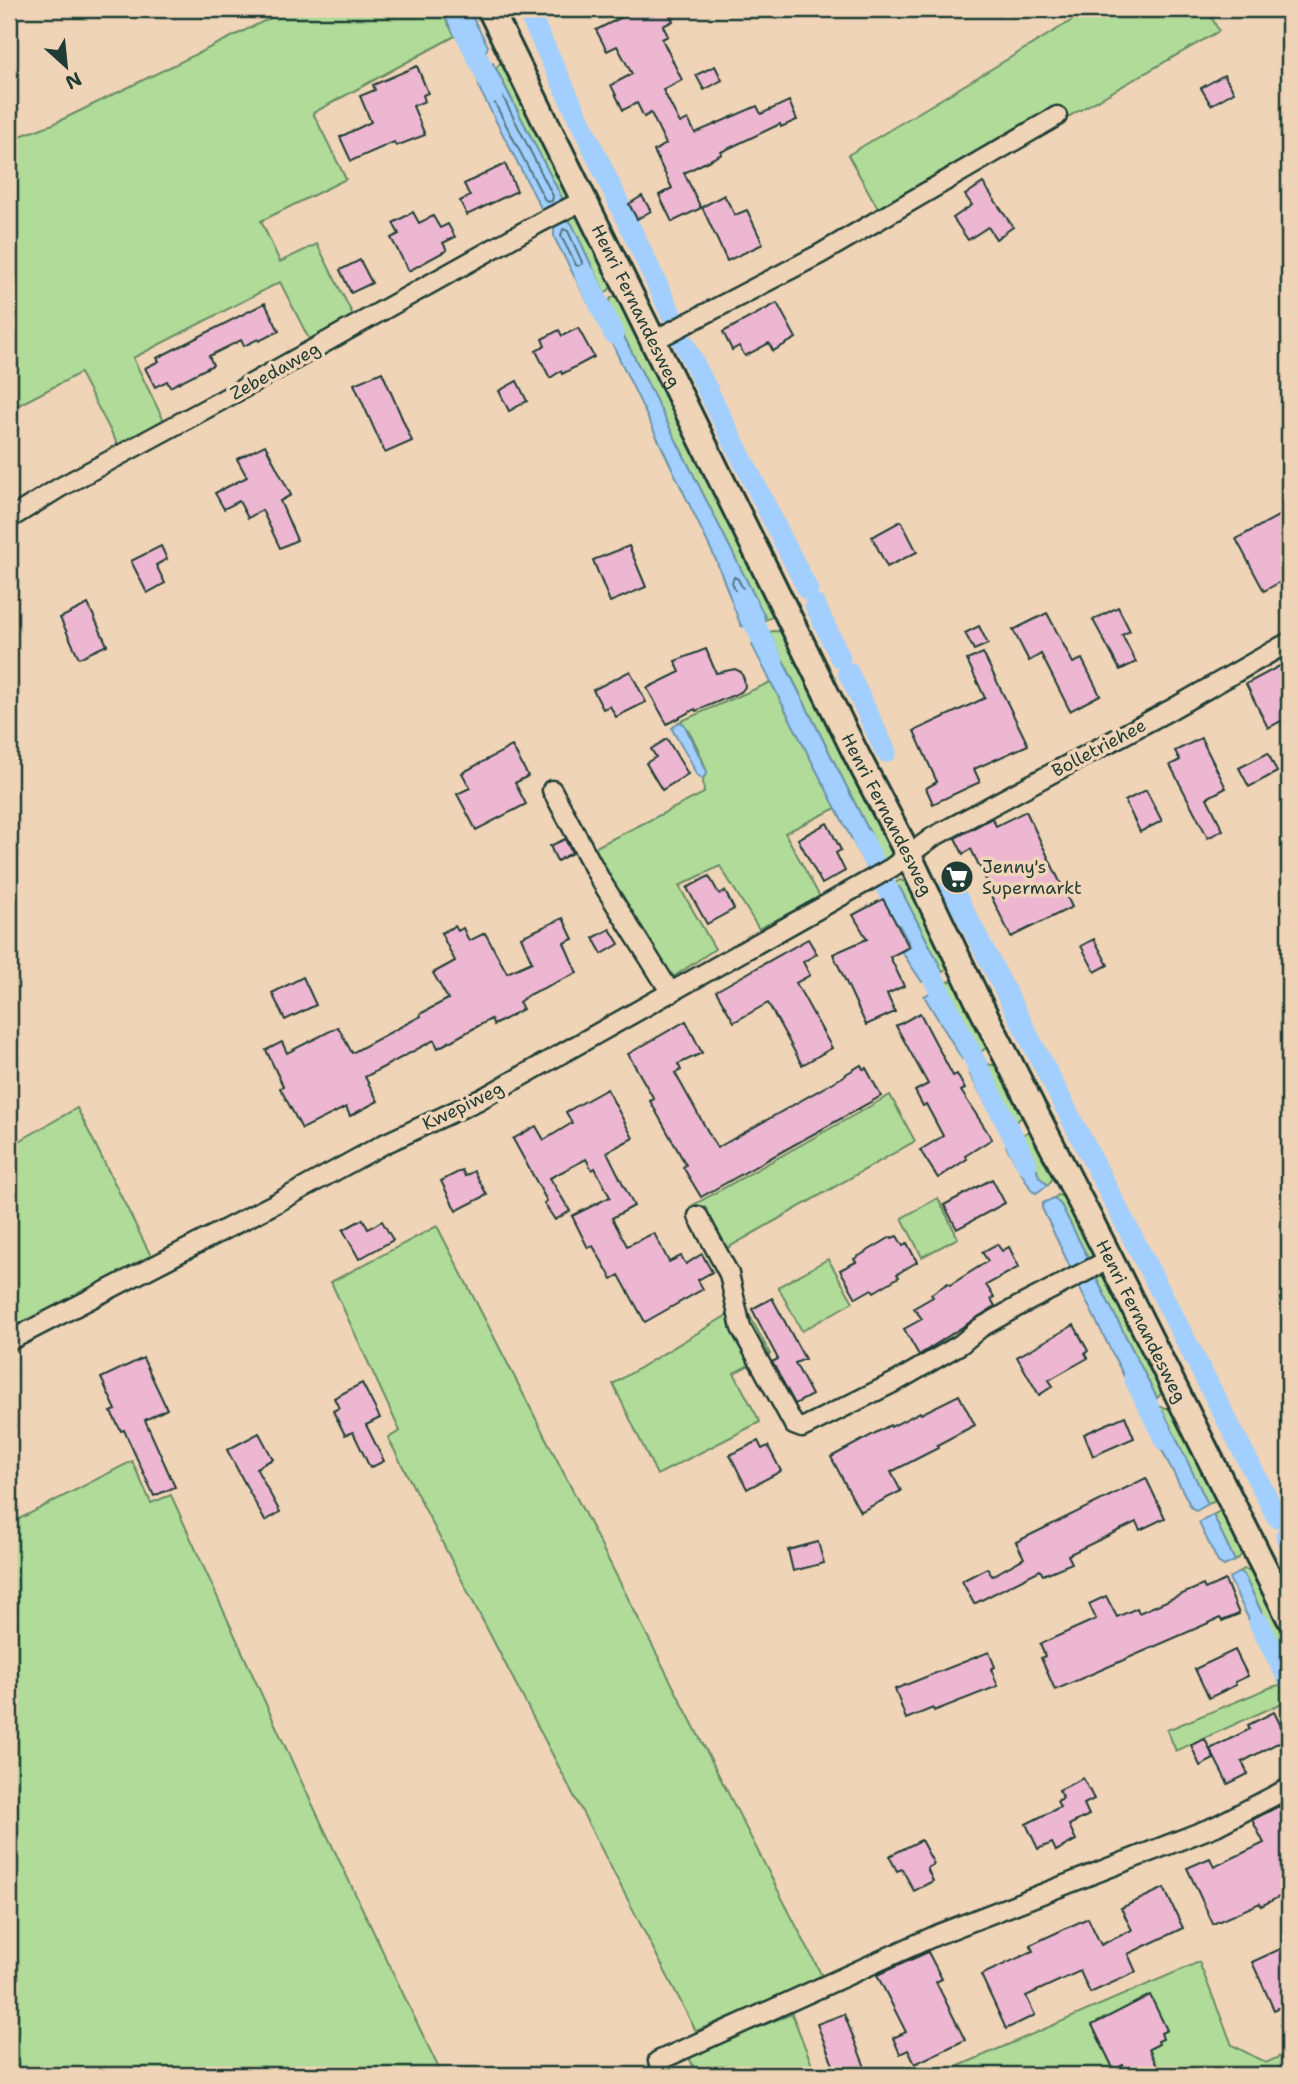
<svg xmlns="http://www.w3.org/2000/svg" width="1298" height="2084" viewBox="0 0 1298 2084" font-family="'Shantell Sans',sans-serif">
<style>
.green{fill:#b1db98;stroke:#688c66;stroke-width:2}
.water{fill:#a2cffd;stroke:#6e95ad;stroke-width:2}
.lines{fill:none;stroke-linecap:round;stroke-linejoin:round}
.shore{stroke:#537784;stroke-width:2}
.canal{stroke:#a2cffd;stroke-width:21}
.building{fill:#edb7d2;stroke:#1f3d34;stroke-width:2}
.street-casing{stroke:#1f3d34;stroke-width:23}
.secondary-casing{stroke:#1f3d34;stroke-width:30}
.street{stroke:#f0d4b7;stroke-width:18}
.secondary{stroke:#f0d4b7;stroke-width:24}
.labels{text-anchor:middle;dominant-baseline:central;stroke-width:7;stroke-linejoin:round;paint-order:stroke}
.street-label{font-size:18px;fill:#1f3d34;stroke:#f0d4b7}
.poi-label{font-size:18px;fill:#1f3d34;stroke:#f0d4b7;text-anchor:start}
</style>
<rect width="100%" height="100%" fill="#f0d4b7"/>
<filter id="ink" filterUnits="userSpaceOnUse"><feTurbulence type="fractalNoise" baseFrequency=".0143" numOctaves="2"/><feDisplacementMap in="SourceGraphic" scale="14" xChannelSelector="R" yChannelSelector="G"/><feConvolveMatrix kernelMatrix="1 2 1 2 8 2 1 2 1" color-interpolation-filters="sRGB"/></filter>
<g filter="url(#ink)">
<g class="green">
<path d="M289,9h151l15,27 -142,77 33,66 -85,42 19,41 37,-18 37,73 -44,24 -30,-59 -147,76 32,65 -46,24 -39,-74 -71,37v-270l44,-16z"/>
<path d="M1091,9h116l12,22 -334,190 -37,-66z"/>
<path d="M502,61l68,136 -6,5 -68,-134z"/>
<path d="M576,215l7,3 29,61c0,10 -3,12 -12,17l3,-6 -31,-66 -5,-5 2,-3z"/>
<path d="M617,296l6,2 152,313 -1,5 -11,5 2,-4 -157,-312 3,-7z"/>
<path d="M773,631l15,1 101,211 2,10 -2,6 -7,3 -8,-21 -104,-207 -3,-1z"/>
<path d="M771,682l65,126 -51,25 35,64 -61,32 -39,-63 -41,20 36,63 -45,30 -80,-129 114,-57 -1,-14 4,-7c-5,-14 -16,-44 -28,-50z"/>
<path d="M900,880l8,3 40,78 2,7 -9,4 -1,-6 -40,-78 -7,-4z"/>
<path d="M954,980l5,2 29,56 -1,9 -9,7 -33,-68 2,-4z"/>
<path d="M987,1064l16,3 21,44 -1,5 -7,6 -4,-1z"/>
<path d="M890,1095l25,46 -200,114 -25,-48z"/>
<path d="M77,1108l74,148 -142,77v-186z"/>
<path d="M1029,1131l10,6 15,31 -1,10 -5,7 -9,-8 -8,-26 -10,-15z"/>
<path d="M1058,1195l9,3 26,52 1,6 -5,4 -28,-55 -7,-7z"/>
<path d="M938,1198l20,40 -36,19 -20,-39z"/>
<path d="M437,1226l386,752 -127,53 -308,-593 12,-7 -69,-149z"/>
<path d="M828,1259l25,43 -51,29 -24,-44z"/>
<path d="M1103,1272l60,116 -1,5 -5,5 -62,-122z"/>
<path d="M744,1305l26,49 -36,19 26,49 -103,53 -44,-91z"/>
<path d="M1161,1407l16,3 39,85v6l-8,3 -45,-92 -6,1 -2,-2z"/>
<path d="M132,1461l19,42 20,-8 124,273 147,307h-433v-551z"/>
<path d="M1222,1510l21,40 -3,7 -5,4 -22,-46z"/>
<path d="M1244,1569l12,3 33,64 -2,5 -6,3 -7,-6 -29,-61 -3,-4h-4z"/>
<path d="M1289,1682v20l-7,1 -106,48 -9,-21 102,-42z"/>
<path d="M1199,1962l33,83 34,18 23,-11v23h-351z"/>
<path d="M792,2014l24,61h-119l-9,-20z"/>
</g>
<g class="water">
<path d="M440,9h28l20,37 -2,5 -17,6z"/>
<path d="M493,63l71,139 -21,10 -63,-122 -3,-14 2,-7z"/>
<path d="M567,219l5,5 31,66c-4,8 -8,10 -16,11l-33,-64v-11z"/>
<path d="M608,305l157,312c-4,7 -16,10 -24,9l-25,-66 -120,-250z"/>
<path d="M767,633h2l105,208 8,21 -13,7 -4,-4 -113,-220 2,-6z"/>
<path d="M679,722l5,2 23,48 -4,7 -7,-5 -5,-12 -17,-29 -2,-5z"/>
<path d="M896,886l4,2 40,78 1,6 -19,10 -20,-30 9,-5 -29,-54z"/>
<path d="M945,986l34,65 -1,3 -12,6 -4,-1 -38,-63z"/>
<path d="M987,1064l25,57 4,1v3l-14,7 -33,-59z"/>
<path d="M1021,1136l10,15 8,26 9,8 -12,8 -4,-2 -26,-45z"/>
<path d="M1054,1198l7,7 28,55 -14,9 -5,-2 -28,-59 1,-5z"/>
<path d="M1095,1276l62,122 -15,8 -4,-2 -60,-119z"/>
<path d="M1163,1411l45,93 -12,7 -5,-4 -44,-86 2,-4z"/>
<path d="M1213,1515l22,46 -11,5 -6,-4 -19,-39z"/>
<path d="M1238,1573h4l3,4 28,60 8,7 -16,9 -36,-75z"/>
</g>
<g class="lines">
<g class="shore">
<path d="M448,9l22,37 4,2 3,-2 1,-3 -15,-29v-5"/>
<path d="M487,73l5,2 61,121 -1,5 -4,1 -3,-2 -58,-112 -2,-12z"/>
<path d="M563,229l5,2 14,31 -1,5 -5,-2 -15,-29z"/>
<path d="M734,577l4,2 17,34 -1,3 -4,3 -5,-2 -13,-35z"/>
</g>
<g class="canal">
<path d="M454,9l40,83"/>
<path d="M527,9l147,311"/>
<path d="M585,275l29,59"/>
<path d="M683,341l125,249"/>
<path d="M742,599l31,62"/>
<path d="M815,605l25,52"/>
<path d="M848,672l38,80"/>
<path d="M863,840l37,74"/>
<path d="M951,886l326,631"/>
<path d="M920,952l107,212"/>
<path d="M1134,1378l31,62"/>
<path d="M1286,1536l3,5"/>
<path d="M1259,1623l30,58"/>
</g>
</g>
<g class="building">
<path d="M638,9h28l7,12 -10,5 5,10 -6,3 20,41 -19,10 17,33 8,-4 7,14 62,-27 4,8 28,-13 8,19 -16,7 -1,-3 -59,28 1,2 -38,19 17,35 -29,14 -13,-27 13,-7 -18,-37 12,-7 -15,-31 -7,4 -7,-14 -14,7 -12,-25 21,-11 -15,-28 -10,5 -11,-21z"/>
<path d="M417,66l11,27 -5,2 2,6 -12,5 12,29 -29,11 -2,-4 -43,19 -11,-24 31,-15 -11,-26 15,-6 -2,-5z"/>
<path d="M715,66l7,14 -18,10 -8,-15z"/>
<path d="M1224,75l10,17 -23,13 -10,-17z"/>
<path d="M505,164l12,27 -50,24 -7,-14 10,-5 -6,-12z"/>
<path d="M983,183l30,44 -17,12 -8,-12 -20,13 -15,-22 19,-13 -7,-10z"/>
<path d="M724,195l11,20 12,-5 16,34 -36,17 -25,-54z"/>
<path d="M642,196l9,15 -14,8 -8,-15z"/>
<path d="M413,212l6,11 14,-7 7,12 8,-4 7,13 -12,6 4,7 -38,21 -18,-33 8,-4 -6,-11z"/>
<path d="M360,260l12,23 -21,10 -11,-23z"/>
<path d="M265,303l14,28 -20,10 -1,-2 -14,7 -3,-6 -32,16 4,9 -43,22 -3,-6 -12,6 -10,-19 14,-7 -2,-3z"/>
<path d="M777,303l19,35 -23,13 -4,-8 -24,13 -6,-10 -7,4 -9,-18z"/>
<path d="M578,328l16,29 -32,17 -1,-3 -11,7 -14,-27 9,-5 -3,-7 17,-9 3,6z"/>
<path d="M382,372l30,69 -27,12 -31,-69z"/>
<path d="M517,381l10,20 -18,10 -10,-20z"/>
<path d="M265,445l26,50 -11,6 17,39 -17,8 -18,-38 -14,8 -9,-17 -15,8 -9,-16 32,-16 -10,-18z"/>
<path d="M1289,510v67l-25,14 -28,-52z"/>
<path d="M901,521l16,31 -30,15 -15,-30z"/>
<path d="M161,546l6,13 -11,6 9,18 -18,10 -16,-32z"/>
<path d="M629,546l17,41 -36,15 -17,-42z"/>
<path d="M88,604l19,41 -28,13 -19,-40z"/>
<path d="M1118,607l12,24 -8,4 14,27 -16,8 -27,-50z"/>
<path d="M1047,613l26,50 9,-4 18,36 -30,16 -29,-57 -12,7 -16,-31z"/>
<path d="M979,626l9,18 -14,6 -9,-17z"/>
<path d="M706,649l10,24 19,-4 6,3 3,7 1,8 -4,5 -45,19 -1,-2 -28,15 -20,-36 33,-16 -5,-11z"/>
<path d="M983,653l45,92 -54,24 6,13 -47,22 -7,-16 11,-6 -23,-51 71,-33 -18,-38z"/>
<path d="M1289,661v56l-21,11 -22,-44z"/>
<path d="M630,671l16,31 -30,15 -6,-11 -7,3 -10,-19z"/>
<path d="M1201,738l25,50 -19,10 16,32 -15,8 -38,-73 10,-5 -5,-9z"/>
<path d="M667,739l21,35 -26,16 -16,-27 10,-6 -5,-8z"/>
<path d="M512,746l16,30 -13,7 11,21 -50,26 -19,-36 13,-6 -8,-15z"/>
<path d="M1268,753l9,19 -28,15 -10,-19z"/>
<path d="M1146,790l16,31 -22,11 -15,-31z"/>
<path d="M1026,811l46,96 -61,30 -21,-43 2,-2 -21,-43 -8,5 -8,-16 37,-20 4,8z"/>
<path d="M827,823l14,27 -5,3 9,18 -23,13 -24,-45z"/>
<path d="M565,839l7,14 -15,8 -7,-15z"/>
<path d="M709,876l10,18 6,-3 9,18 -27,15 -20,-36z"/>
<path d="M883,899l26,48 -19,10 14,29 -17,8 8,18 -29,13 -33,-71 34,-15 -14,-24z"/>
<path d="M563,918l10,21 -9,4 13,30 -49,22 -9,7 4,7 -29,16 -3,-6 -53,29 -4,-8 -69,37 13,24 -28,15 -4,-9 -44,22 -22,-41 3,-2 -17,-36 16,-8 5,11 51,-26 14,26 69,-37 -1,-2 28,-15 -15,-26 22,-12 -14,-28 14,-7 3,5 5,-3 6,13 16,-8 22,40 25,-11 -11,-25z"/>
<path d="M610,929l9,15 -17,10 -9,-16z"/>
<path d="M808,939l9,15 -14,8 7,13 -14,8 36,65 -30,17 -34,-62 -34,19 -18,-31z"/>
<path d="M1094,939l14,26 -13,7 -14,-26z"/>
<path d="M303,977l13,28 -31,15 -13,-27z"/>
<path d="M920,1013l33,63 4,-2 8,15 -4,2 31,48 -27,17 2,3 -29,19 -18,-28 23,-14 -17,-32 -3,2 -8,-15 13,-7 -32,-58z"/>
<path d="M686,1021l16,32 -24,11 3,6 -6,3 42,75 129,-73v-1l15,-9 2,4 3,-1 15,28 -180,101 -18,-30 3,-2 -36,-64 4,-2 -26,-45z"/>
<path d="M607,1089l26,49 -26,14 27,54 -22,12 15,28 27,-13 15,29 12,-6 5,8 16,-10 10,18 -14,8 5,9 -58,33 -26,-47 -7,4 -19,-33 -5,2 -16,-32 38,-19 -15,-29 -3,2 -6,-11 -36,19 20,33 -15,9 -11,-17 3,-2 -34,-62 23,-13 8,14 28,-17 -6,-11z"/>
<path d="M462,1170l3,6 9,-5 13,24 -31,16 -15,-30z"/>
<path d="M992,1179l13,24 -48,26 -13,-24z"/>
<path d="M363,1219l5,10 14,-8 11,19 -34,19 -16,-29z"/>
<path d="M897,1236l6,10 4,-3 10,19 -20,12 2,3 -25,15 -2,-3 -16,9 -16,-28 16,-8 -2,-3 37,-22 1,1z"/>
<path d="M997,1244l5,7 7,-4 10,20 -33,18 8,12 -3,2 4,7 -76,49 -15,-26 18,-10 -8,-11 19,-11 -2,-3 17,-11 2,2 38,-24 -6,-9z"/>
<path d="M772,1298l33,61 -10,4 17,32 -17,9 -23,-42 6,-3 -26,-50z"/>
<path d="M1074,1325l14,26 -3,2 3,5 -39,22 4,6 -14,9 -22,-38z"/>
<path d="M143,1358l24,51 -22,11 30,67 -21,9 -30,-66 -3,1 -10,-19 5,-2 -15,-32z"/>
<path d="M362,1383l18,35 -14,7 18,36 -14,7 -17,-36 -8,3 -12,-24 6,-3 -5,-10z"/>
<path d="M959,1395l16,30 -38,20 1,3 -47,24 10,19 -41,21 -29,-55 59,-32 1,2 29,-15 1,2z"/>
<path d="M1125,1416l9,22 -41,18 -9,-22z"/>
<path d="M259,1433l14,26 -17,9 24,44 -15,9 -38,-71z"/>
<path d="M758,1441l4,8 6,-3 13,25 -34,18 -17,-34z"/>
<path d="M1146,1478l19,40 -25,12 -4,-8 -68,33 4,8 -29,12 -3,-5 -66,34 -12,-23 25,-13 5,8 32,-18 -8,-16z"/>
<path d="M818,1542l6,21 -31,8 -5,-21z"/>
<path d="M1225,1580l14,34 -17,7 -2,-3 -165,72 -14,-32 4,-2 -5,-12 56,-25 -7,-15 17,-8 11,21 20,-9 2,5 64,-28 2,4z"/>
<path d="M1235,1650l13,26 -13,6 1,3 -27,13 -14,-29z"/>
<path d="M989,1652l6,15 -4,2 7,17 -64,25 -1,-3 -27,11 -11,-30z"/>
<path d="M1274,1712l13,26 -45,24 6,12 -20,10 -18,-35 40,-20 -2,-4z"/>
<path d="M1205,1739l9,20 -14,7 -9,-21z"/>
<path d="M1083,1778l11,21 -10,5 5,11 -20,10 7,15 -20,11 -4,-8 -14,6 -12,-25 34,-17 -3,-6 6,-3 -4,-8z"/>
<path d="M1279,1806l10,19v67l-28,14 -1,-3 -47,21 -26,-56 23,-10 4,9 50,-24 -12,-23z"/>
<path d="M921,1840l13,24 -7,4 6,13 -19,10 -12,-22 -5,2 -8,-15z"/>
<path d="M1164,1888l19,40 -55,26 8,18 -46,21 -10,-22 -54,25 9,19 -29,14 -25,-54 52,-24 -3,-6 58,-27 13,27 31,-15 -11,-22z"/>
<path d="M1289,1945v58l-15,7 -22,-48z"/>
<path d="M928,1952l14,27 -6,3 29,58 -50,24 -7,-14 -8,4 -7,-16 13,-6 -29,-57z"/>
<path d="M1150,1995l17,35 -6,3 2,6 -5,2 1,3 -10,5 9,19 -14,7h-16l-5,-10 -9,5 -22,-45z"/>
<path d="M844,2014l24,61h-31l-20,-51z"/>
</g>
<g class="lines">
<defs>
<g id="street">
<path d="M653,341l167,-87 237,-138"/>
<path d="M9,519l50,-31 163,-88 319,-178 43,-22"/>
<path d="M552,790l49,91 70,112"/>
<path d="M698,1216l31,58 12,54 53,97 8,3 97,-48 62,-36 19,-16 37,-21 93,-48"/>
<path d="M9,1341l267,-138 108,-59 97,-45 380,-214 30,-17 42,-31 237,-127 119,-68"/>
<path d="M658,2061l281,-127 277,-108 73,-38"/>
</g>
<g id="secondary">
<path id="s1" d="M490,9l366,745 52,100 70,147 132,258 179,358"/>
</g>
</defs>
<use href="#street" class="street-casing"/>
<use href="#secondary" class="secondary-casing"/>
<use href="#street" class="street"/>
<use href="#secondary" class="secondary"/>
</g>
</g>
<defs>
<symbol id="supermarket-disc" viewBox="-11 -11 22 22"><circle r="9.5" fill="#1f3d34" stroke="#f0d4b7"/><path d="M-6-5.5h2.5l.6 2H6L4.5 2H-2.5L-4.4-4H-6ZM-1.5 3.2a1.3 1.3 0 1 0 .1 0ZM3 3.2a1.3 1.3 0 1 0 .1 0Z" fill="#fff"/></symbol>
</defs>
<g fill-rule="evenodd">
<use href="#supermarket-disc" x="938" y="858" width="38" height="38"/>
</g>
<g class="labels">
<g class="street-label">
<text stroke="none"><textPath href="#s1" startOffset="331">Henri Fernandesweg</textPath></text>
<text transform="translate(275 371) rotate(-29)">Zebedaweg</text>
<text transform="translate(1099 748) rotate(-28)">Bolletriehee</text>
<text stroke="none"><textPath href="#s1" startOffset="898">Henri Fernandesweg</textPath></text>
<text transform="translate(463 1106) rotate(-26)">Kwepiweg</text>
<text stroke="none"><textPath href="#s1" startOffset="1465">Henri Fernandesweg</textPath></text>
</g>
<g class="poi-label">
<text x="982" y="867">Jenny's<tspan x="982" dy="21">Supermarkt</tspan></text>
</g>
</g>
<rect width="1298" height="2084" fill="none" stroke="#f0d4b7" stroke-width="35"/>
<rect x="18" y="18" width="1263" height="2049" fill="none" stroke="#1f3d34" stroke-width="2.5" filter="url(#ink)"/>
<g transform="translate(66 66) rotate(153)" stroke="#f0d4b7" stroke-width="5" paint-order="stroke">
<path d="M0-5L12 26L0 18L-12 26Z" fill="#1f3d34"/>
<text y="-10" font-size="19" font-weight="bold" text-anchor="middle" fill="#1f3d34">N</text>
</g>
</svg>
